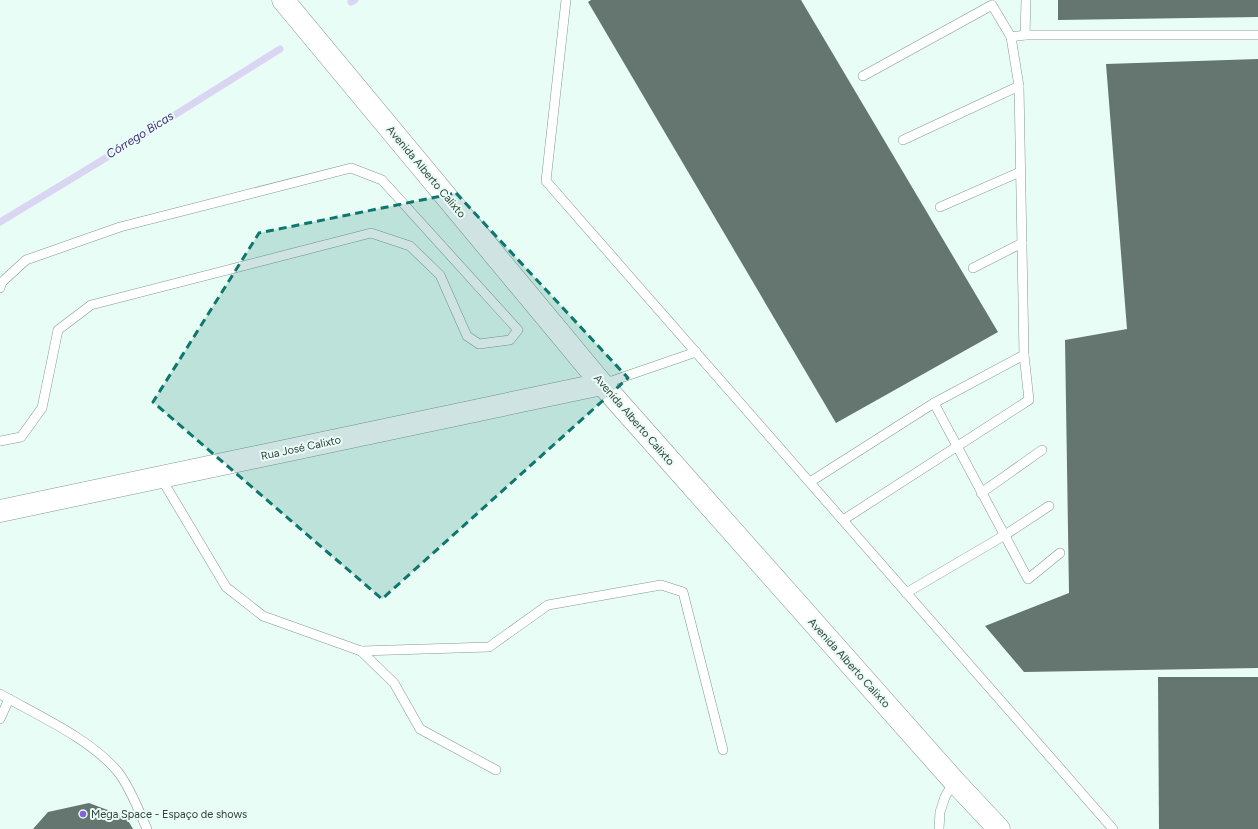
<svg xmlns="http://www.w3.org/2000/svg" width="1258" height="829" viewBox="0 0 1258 829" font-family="Figtree,sans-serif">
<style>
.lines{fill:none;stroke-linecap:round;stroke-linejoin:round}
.stream{stroke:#dad5f3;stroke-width:7}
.building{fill:#64766f}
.lane-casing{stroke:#859891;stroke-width:10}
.secondary-casing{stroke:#859891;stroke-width:23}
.lane{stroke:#fff;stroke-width:9}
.secondary{stroke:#fff;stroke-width:22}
.marked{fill:#0f766e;fill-opacity:0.2;stroke:#0f766e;stroke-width:3;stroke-dasharray:8 5;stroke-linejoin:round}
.poi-dot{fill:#8462dd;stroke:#e8fdf5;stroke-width:1.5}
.labels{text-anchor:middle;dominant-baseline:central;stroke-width:4;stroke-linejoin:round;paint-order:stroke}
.street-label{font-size:11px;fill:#363e3b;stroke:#e8fdf5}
.poi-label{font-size:11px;fill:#363e3b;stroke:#e8fdf5;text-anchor:start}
.water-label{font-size:12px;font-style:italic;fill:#442a7c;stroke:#e8fdf5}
</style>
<rect width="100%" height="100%" fill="#e8fdf5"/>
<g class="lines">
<g class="stream">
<path d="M351,2l4,-2"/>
<path d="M0,222l114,-69 166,-104"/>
</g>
</g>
<g class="building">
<path d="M591,0h210l197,332 -162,91 -248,-421z"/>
<path d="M1058,0h200v17l-200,3z"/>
<path d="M1258,59v609l-234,4 -39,-46 84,-33 -4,-253 62,-11 -21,-265z"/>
<path d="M1158,677h100v152h-99z"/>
<path d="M89,803l37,14 7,12h-100l15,-17z"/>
</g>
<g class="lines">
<defs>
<g id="lane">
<path d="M566,0l-20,181 567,648"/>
<path d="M1026,0l-1,35h233"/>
<path d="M863,76l129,-71 19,32 14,-2"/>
<path d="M903,140l116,-54 -8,-49"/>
<path d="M940,207l80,-35"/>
<path d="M973,268l49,-25"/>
<path d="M0,288l2,-6 24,-22 94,-33 231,-59 31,12 136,150 -8,10 -31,4 -12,-8 -27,-61 -30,-29 -39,-13 -280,72 -33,25 -16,78 -21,29 -21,4"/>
<path d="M603,384l93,-32"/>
<path d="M934,403l94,176 32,-26"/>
<path d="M161,478l65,109 37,29 98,35 33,32 26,46 76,41"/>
<path d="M810,482l124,-79 90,-48"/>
<path d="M981,493l61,-43"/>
<path d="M843,520l186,-120 -5,-45 -5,-269"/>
<path d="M906,593l99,-58 44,-29"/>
<path d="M361,651l128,-4 59,-42 113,-20 22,7 40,158"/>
<path d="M0,694c37,21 91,45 118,78 12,15 21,39 29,57"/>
<path d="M0,719l9,-20"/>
<path d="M939,829l1,-17 5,-15 9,-16"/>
</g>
<g id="secondary">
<path d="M283,0l319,384 352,397 45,48"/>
<path d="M0,511l602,-127"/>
</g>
</defs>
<use href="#lane" class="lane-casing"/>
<use href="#secondary" class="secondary-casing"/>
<use href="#lane" class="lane"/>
<use href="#secondary" class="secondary"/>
</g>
<path class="marked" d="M456,193l172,185 -246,221 -229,-197 106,-169z"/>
<circle class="poi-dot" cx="83" cy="814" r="4"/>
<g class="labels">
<g class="street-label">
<text transform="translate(426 172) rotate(50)">Avenida Alberto Calixto</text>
<text transform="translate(634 420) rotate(49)">Avenida Alberto Calixto</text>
<text transform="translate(301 448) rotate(-12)">Rua José Calixto</text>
<text transform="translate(849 663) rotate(48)">Avenida Alberto Calixto</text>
</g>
<g class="poi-label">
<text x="91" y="814">Mega Space - Espaço de shows</text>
</g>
<g class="water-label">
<text transform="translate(140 135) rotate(-32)">Córrego Bicas</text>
</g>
</g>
</svg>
